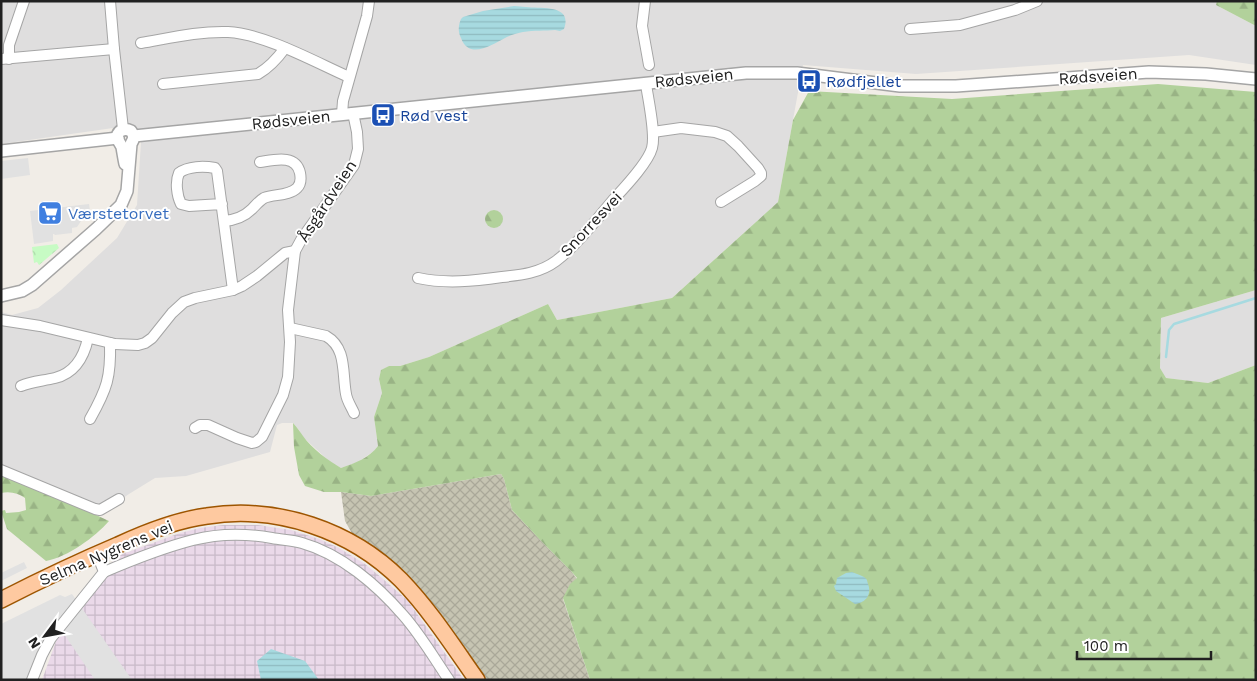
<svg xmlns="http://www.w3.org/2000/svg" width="1257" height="681" viewBox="0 0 1257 681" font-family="'Work Sans',sans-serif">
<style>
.residential{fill:#dfdede}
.industrial{fill:url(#industrial-grid)}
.construction{fill:url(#construction-cross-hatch)}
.forest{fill:url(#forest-firs)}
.park{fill:url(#park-crowns)}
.parking{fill:#e1e1e1}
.water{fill:url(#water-rules)}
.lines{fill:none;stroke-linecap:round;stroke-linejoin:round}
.stream{stroke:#a7dae0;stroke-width:2.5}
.minor-casing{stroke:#a5a5a5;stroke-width:12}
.tertiary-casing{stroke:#a5a5a5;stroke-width:14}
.primary-casing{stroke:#9d5500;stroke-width:18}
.minor{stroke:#fff;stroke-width:10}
.tertiary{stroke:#fff;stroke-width:11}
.primary{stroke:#fec9a0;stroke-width:15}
.labels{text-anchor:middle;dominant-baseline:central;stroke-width:4;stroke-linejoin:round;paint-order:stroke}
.street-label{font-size:16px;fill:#212121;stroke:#fff}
.transit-label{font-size:16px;fill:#164399;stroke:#fff;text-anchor:start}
.shop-label{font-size:16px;fill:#366cbe;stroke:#fff;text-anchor:start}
</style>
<defs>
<pattern id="industrial-grid" width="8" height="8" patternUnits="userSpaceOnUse" patternTransform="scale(1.25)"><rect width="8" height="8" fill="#ead9e9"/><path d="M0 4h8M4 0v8" fill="none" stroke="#c8bac8"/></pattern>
<pattern id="construction-cross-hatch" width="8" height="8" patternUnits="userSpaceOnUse" patternTransform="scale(1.25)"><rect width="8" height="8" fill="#c6c4b2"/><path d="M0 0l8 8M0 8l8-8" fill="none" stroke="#aaa899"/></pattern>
<pattern id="forest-firs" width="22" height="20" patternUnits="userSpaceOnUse" patternTransform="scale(1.25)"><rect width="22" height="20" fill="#b2d19b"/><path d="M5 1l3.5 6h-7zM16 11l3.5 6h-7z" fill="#99b385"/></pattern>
<pattern id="park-crowns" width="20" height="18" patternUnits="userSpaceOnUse" patternTransform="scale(1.25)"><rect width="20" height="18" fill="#c7fbc4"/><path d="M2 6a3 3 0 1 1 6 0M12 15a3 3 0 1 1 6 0" fill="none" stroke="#abd7a8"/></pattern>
<pattern id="water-rules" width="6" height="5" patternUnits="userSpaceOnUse" patternTransform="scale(1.25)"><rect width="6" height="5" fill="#a7dae0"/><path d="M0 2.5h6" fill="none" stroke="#8fbbc0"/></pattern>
</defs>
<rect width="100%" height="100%" fill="#f1ede7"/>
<g class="residential">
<path d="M1,1h1216l-1,4 40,21v39l-67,-10 -273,19 -113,-9 -25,137 -106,96 -115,22 -9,-16 -119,53 -29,9h-11l-8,5 -2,8 3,14 -8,24 4,29 -4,5 -16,11 -17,6 -12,-7 -26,-24 -4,-7 -6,-7h-11l-5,2 -7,27 -84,24 -31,2 -26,16 -31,21 -97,-44v-159l11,3 26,-7 23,-18 56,-52 20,-33 4,-63 -21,-15 -119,17z"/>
<path d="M1256,290v75l-48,18 -43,-5 -5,-10 1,-50z"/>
</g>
<path class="industrial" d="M223,525h35l33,5 28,9 20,9 26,16 17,14 26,23 56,79h-422l16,-44 59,-80 63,-23 20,-5z"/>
<path class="construction" d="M501,474l3,5 8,31 31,33 28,28 6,8 -14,20 27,81h-107l-64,-89 -66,-56 -8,-14 -4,-29 30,4z"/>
<g class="forest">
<path d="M1217,1h39v25l-40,-21z"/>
<path d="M1158,84l98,8v198l-95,28 -1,50 6,10 42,5 48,-18v315h-666l-27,-82 7,-14 7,-6 -6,-7 -28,-28 -31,-33 -8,-31 -3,-5 -130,22 -30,-4h-17l-19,-6 -6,-11 -5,-28 -1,-24c4,4 7,9 10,13 8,12 26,25 38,32 14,-5 28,-10 37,-22l-4,-29 8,-24 -3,-14 2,-9 8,-4h11l29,-9 119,-53 9,16 115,-22 106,-96 15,-82 16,-29 143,8z"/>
<circle cx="494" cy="219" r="9"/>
<path d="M1,471l108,50c-14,16 -41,36 -63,40l-39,-32 -6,-18 4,-1 1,3 13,-1 7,-2 -1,-12c-7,-5 -15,-7 -24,-5z"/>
</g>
<path class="park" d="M57,244l2,4 -20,17 -2,-3 -3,1 -2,-16z"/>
<g class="parking">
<path d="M28,158l2,17 -29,4v-18z"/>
<path d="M89,204l2,13 -8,1 -6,9 -5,1v5l-17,2 -1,-1h-1v7l-19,3 -4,-33z"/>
<path d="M24,562l3,6 -26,13v-8z"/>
<path d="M72,594l60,86h-37l-37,-55 -20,25 -12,30h-25v-56l59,-29 5,2z"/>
</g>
<g class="water">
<path d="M514,6c4,0 8,1 12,1 15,2 47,-3 38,22l-4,2 -5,-1c-10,1 -21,0 -32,2 -5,1 -13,3 -18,6 -13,7 -36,22 -44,0 -3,-6 -3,-12 0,-19l2,-2 20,-6z"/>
<path d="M852,572c4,2 9,3 12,5 3,2 3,3 4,7 4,10 -2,19 -13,20l-19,-13 -2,-5 2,-2 1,-6 9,-5z"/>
<path d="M271,649l34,12 14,19h-58l-4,-19z"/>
</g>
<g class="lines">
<path class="stream" d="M1166,357l3,-27 5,-6 82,-26"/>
<defs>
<g id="minor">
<path d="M110,1l4,48 9,80"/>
<path d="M645,1l-3,25 7,39"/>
<path d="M910,29l50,-4 55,-15 22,-9"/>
<path d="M141,43c29,-5 58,-12 87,-11 37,2 87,30 121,45"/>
<path d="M1,59l113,-10"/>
<path d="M9,59v-14l15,-44"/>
<path d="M163,84l95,-10c12,-7 19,-15 27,-26"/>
<path d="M342,114l1,-13 24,-85 2,-15"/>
<path d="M653,132l28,-4 34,4 12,4 11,10 20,22 3,5v3l-6,5 -34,21"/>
<path d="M222,204l-33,2 -8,-2c-4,-8 -6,-22 -2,-31 9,-7 25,-7 36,-5l2,3 16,119"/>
<path d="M224,221c12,-1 20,-4 28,-12 4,-4 7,-8 12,-11 10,-4 25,-2 33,-10 4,-4 4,-10 3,-15 -4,-19 -26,-13 -40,-11"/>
<path d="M418,278c28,6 56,3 84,-1 19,-2 38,-4 54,-16 20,-15 41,-42 57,-61 11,-12 35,-37 39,-52 4,-14 -4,-49 -6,-64"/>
<path d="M1,320l39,6 75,18 23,1 7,-2 7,-5 20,-25 12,-11 11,-4 38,-8 9,-4 15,-10 28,-23 10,-2"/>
<path d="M290,328l36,8c21,12 16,37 20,58 1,7 5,12 8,19"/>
<path d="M21,386c11,-5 22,-5 34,-8 20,-5 29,-21 33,-40"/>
<path d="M90,419c17,-30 21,-42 20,-76"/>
<path d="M195,428l5,-3h8l29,13 15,5 4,-1 6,-5 21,-42 5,-18 2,-35 -2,-32 7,-59 6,-11 53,-75 4,-16 -1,-17 -4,-19"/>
<path d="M1,470l94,39 5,1 19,-11"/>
<path d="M104,572c28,-12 58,-24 89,-32 27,-7 51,-7 79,-2 10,2 20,2 30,5 39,11 75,42 101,72 17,19 31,43 46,65"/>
<path d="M32,680l10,-25 9,-17 53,-66 -7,-18"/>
</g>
<g id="tertiary">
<path d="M134,136l612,-63h51l103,13h56l193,-14 57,2 50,5"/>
<path d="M1,151l117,-13"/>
<path d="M125,164c-1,-5 -2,-11 -3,-17 -1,-2 -3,-5 -4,-7 -3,-10 7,-12 13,-9l3,5"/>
<path d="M1,296l21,-5 10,-6 64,-56 25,-24 6,-14 4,-47 2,-4 1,-4"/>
</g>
<path id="primary" d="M1,600c39,-20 77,-38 117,-55 28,-13 58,-25 89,-29 70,-11 144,14 194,64 29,30 52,66 76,100"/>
</defs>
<use href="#minor" class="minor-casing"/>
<use href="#tertiary" class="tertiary-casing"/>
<use href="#primary" class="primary-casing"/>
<use href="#minor" class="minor"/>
<use href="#tertiary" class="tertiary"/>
<use href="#primary" class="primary"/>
</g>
<defs>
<symbol id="bus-square" viewBox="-11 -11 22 22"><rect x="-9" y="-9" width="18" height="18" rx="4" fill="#1a4fb4" stroke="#fff"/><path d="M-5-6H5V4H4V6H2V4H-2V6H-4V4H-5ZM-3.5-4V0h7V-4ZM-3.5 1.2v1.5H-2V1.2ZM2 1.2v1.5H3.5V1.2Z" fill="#fff"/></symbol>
<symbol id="supermarket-square" viewBox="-11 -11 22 22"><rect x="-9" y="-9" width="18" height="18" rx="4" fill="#3f7fe0" stroke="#fff"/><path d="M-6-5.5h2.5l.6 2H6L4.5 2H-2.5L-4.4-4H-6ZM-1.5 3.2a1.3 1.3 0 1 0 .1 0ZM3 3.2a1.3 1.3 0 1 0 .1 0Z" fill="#fff"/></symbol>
</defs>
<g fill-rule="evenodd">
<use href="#bus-square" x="795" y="67" width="28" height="28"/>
<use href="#bus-square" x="369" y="101" width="28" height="28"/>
<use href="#supermarket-square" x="36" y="199" width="28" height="28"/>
</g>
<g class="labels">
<g class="street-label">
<text transform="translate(1098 76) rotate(-4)">Rødsveien</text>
<text transform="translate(694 78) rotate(-6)">Rødsveien</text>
<text transform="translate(291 120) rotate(-6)">Rødsveien</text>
<text transform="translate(327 201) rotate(-57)">Åsgårdveien</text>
<text transform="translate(591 224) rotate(-47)">Snorresvei</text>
<text transform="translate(106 553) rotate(-23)">Selma Nygrens vei</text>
</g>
<g class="transit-label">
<text x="826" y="81">Rødfjellet</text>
<text x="400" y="115">Rød vest</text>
</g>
<g class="shop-label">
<text x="68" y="213">Værstetorvet</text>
</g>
</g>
<rect width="1257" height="681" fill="none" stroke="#212121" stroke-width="5"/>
<g transform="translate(45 636) rotate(238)" stroke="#ffffff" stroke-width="4" paint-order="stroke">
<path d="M0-4L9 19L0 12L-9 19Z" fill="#212121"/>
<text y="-8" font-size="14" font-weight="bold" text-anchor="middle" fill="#212121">N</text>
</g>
<path d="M1077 651v8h134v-8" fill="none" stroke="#212121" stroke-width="2.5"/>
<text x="1084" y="651" font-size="15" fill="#212121" stroke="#ffffff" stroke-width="4" paint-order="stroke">100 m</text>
</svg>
